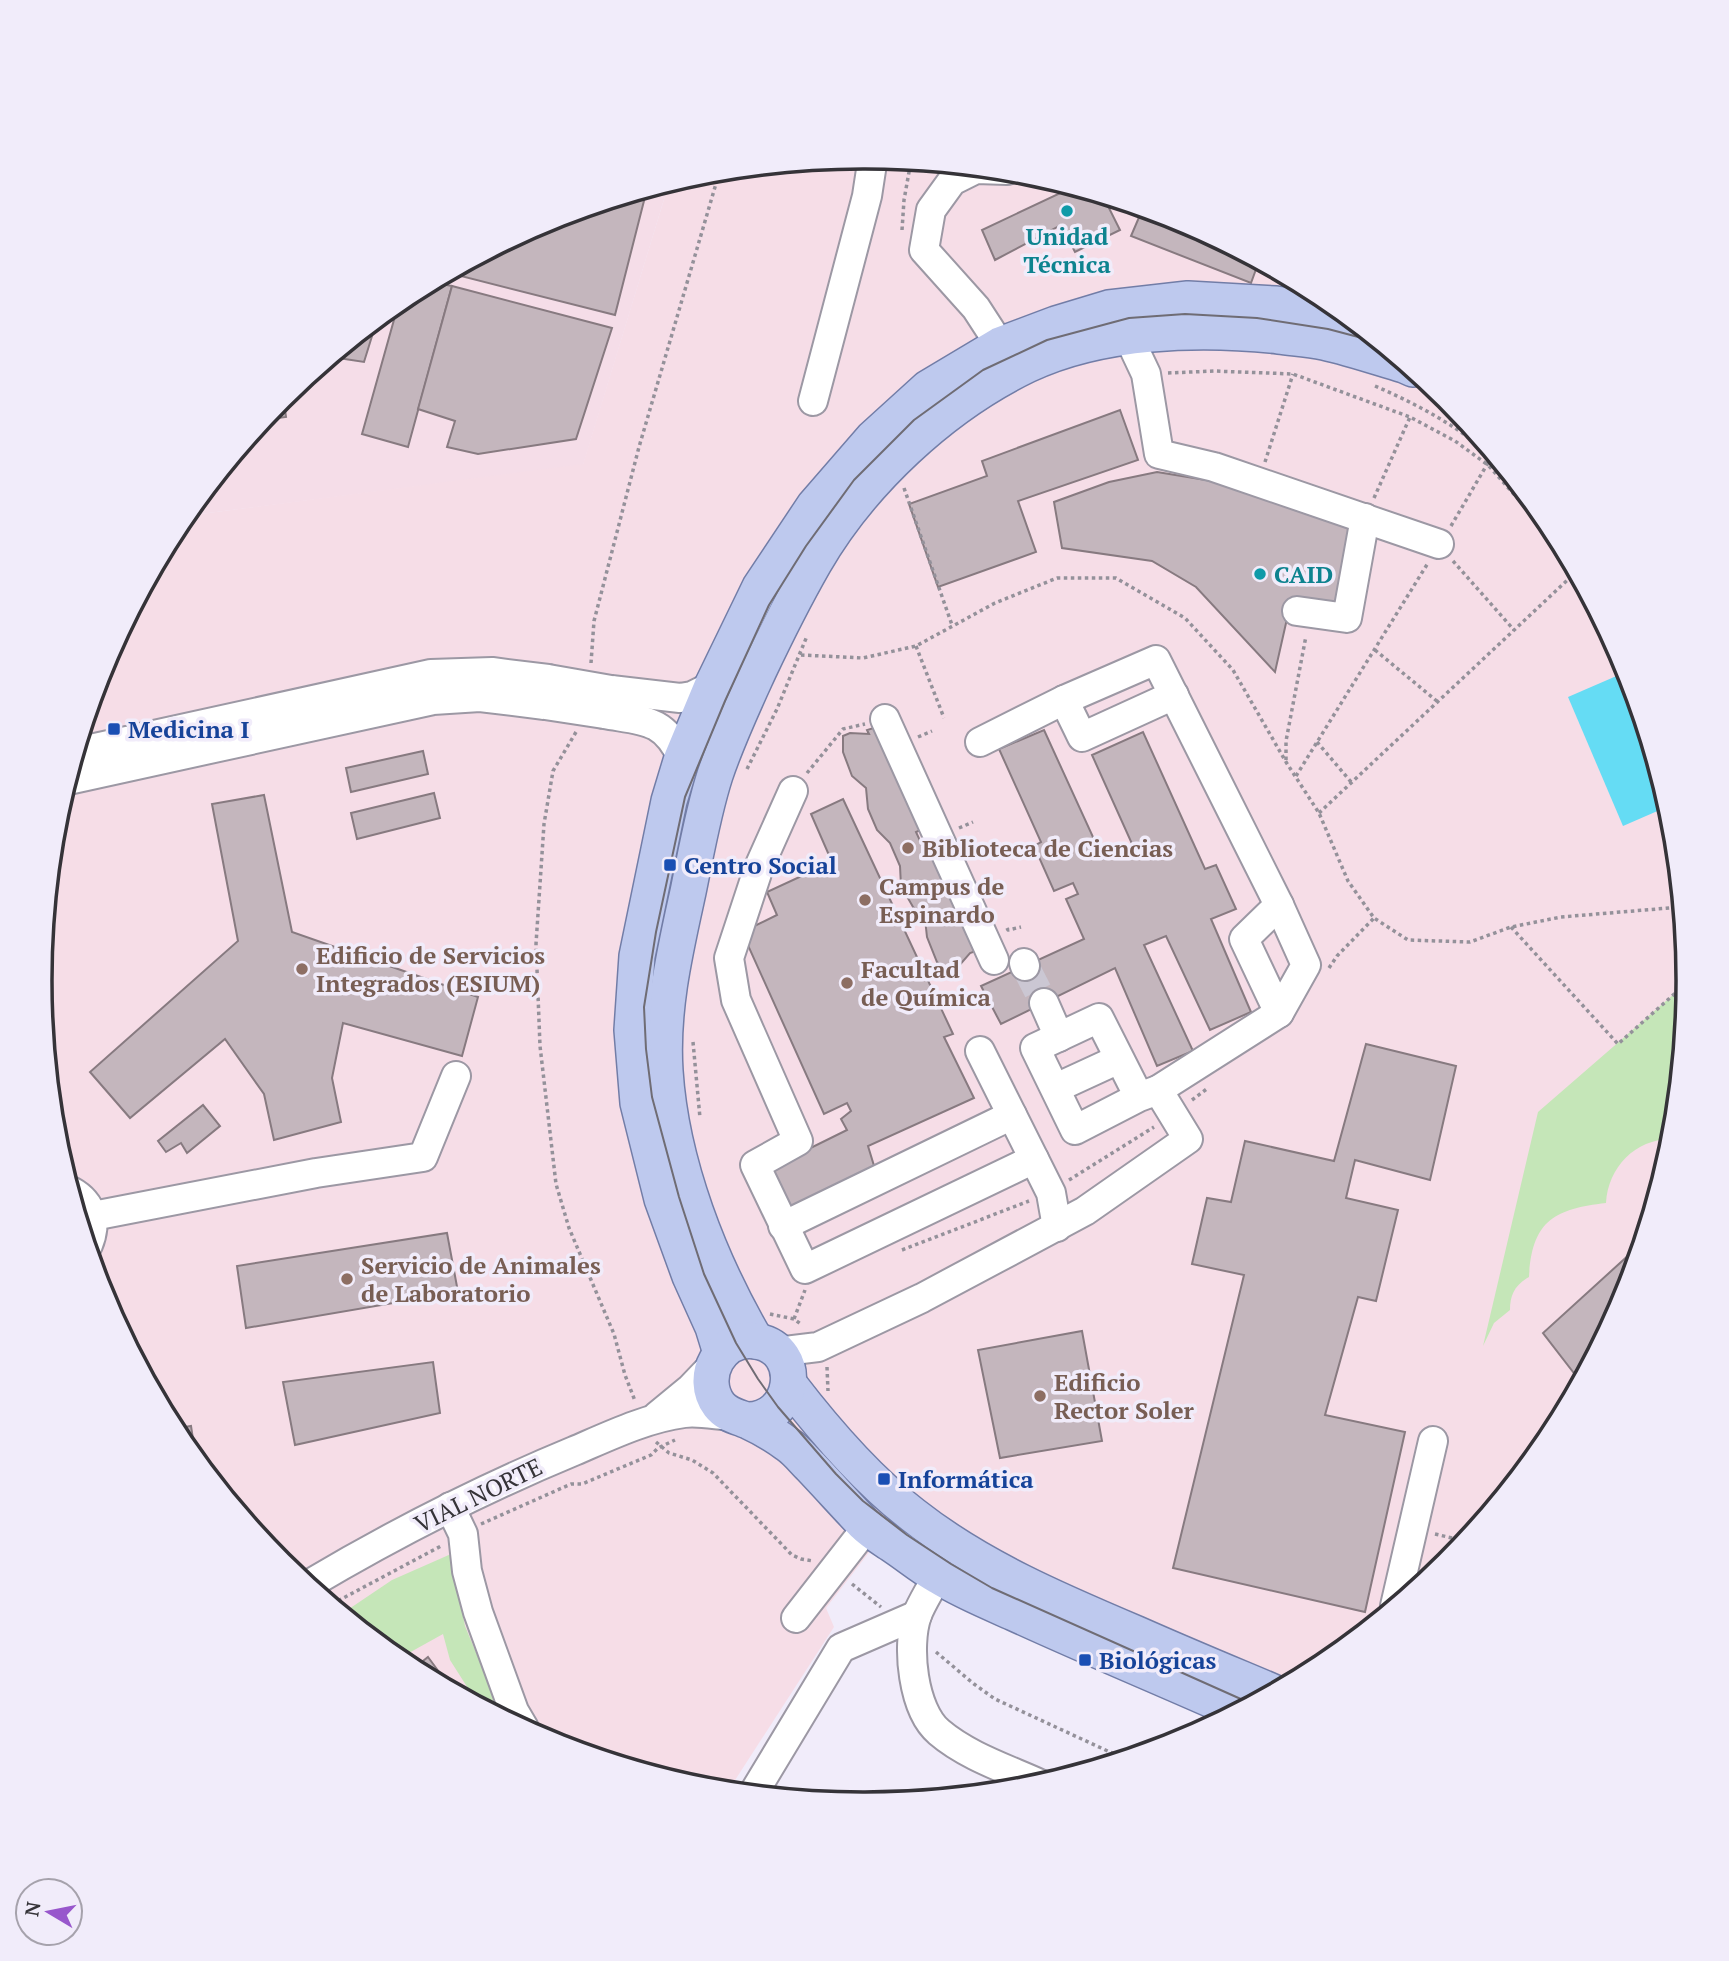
<svg xmlns="http://www.w3.org/2000/svg" width="1729" height="1961" viewBox="0 0 1729 1961" font-family="'PT Serif',serif">
<style>
.industrial{fill:#f5dde8}
.education{fill:#f6dde7}
.green{fill:#c5e6b8}
.water{fill:#65dcf4}
.building{fill:#c4b6bd;stroke:#877a80;stroke-width:2}
.lines{fill:none;stroke-linecap:round;stroke-linejoin:round}
.minor-tunnel{stroke:#cbc7d3;stroke-width:28;stroke-dasharray:28 14;stroke-linecap:butt}
.minor-casing{stroke:#9c98a4;stroke-width:32}
.major-casing{stroke:#727da7;stroke-width:38}
.path{stroke:#94919a;stroke-width:3.5;stroke-dasharray:3.5 3.5;stroke-linecap:butt}
.minor{stroke:#fff;stroke-width:28}
.major{stroke:#bec9ee;stroke-width:35}
.tram{stroke:#6f6c74;stroke-width:2}
.minor-bridge-casing{stroke:#9c98a4;stroke-width:32;stroke-linecap:butt}
.minor-bridge{stroke:#fff;stroke-width:28}
.culture-dot{fill:#0f9aa8;stroke:#f1ecfa;stroke-width:2.5}
.transit-dot{fill:#1a4fb4;stroke:#f1ecfa;stroke-width:2.5}
.education-dot{fill:#8d6e63;stroke:#f1ecfa;stroke-width:2.5}
.labels{text-anchor:middle;dominant-baseline:central;stroke-width:7;stroke-linejoin:round;paint-order:stroke}
.culture-label{font-size:24px;font-weight:bold;fill:#0d838f;stroke:#f1ecfa}
.transit-label{font-size:24px;font-weight:bold;fill:#164399;stroke:#f1ecfa;text-anchor:start}
.education-label{font-size:24px;font-weight:bold;fill:#785e54;stroke:#f1ecfa;text-anchor:start}
.street-label{font-size:24px;fill:#353338;stroke:#f1ecfa}
.rim{fill:none;stroke:#353338;stroke-width:3.5}
</style>
<rect width="100%" height="100%" fill="#f1ecfa"/>
<path class="industrial" d="M669,183l-86,282 -398,51 97,-119 125,-102 142,-76z"/>
<path class="education" d="M865,156l161,16 154,47 143,76 125,103 102,125 76,142 47,155 16,160 -16,162 -47,154 -76,143 -103,125 -125,102 -85,45 -356,-174 -55,71 8,19 -106,164 -25,-2 -154,-47 -143,-76 -125,-103 -102,-125 -76,-142 -47,-155 -16,-161 16,-161 47,-154 82,-149 398,-52 86,-281 35,-11z"/>
<g class="green">
<path d="M1689,981l-16,158c-37,-1 -65,28 -67,64 -52,6 -74,18 -77,74 -14,8 -19,18 -19,33l-16,13 -11,23 55,-234z"/>
<path d="M451,1554l14,72 34,82 -6,4 -15,-8 -28,-44 -7,-26 -45,25 -55,-46 49,-33z"/>
</g>
<path class="water" d="M1628,671l41,135 -46,20 -55,-129z"/>
<g class="building">
<path d="M1073,187l30,9 17,34 -45,22 -14,-27 -66,35 -13,-30z"/>
<path d="M647,189l-32,126 -166,-42 100,-54z"/>
<path d="M1143,208l37,11 79,42 -8,22 -120,-47z"/>
<path d="M431,282l21,4 -44,161 -46,-13 37,-132z"/>
<path d="M452,286l160,42 -36,111 -98,15 -31,-7 8,-26 -37,-12z"/>
<path d="M377,320l-13,42 -32,-5z"/>
<path d="M283,396l3,21 -22,3 18,-23z"/>
<path d="M1120,410l18,50 -120,41 18,51 -98,35 -29,-83 78,-28 -5,-15z"/>
<path d="M1157,472l55,9 101,26 42,23 -17,79 -47,-8 -16,71 -79,-85 -44,-26 -90,-13 -8,-46 55,-20z"/>
<path d="M877,727l46,102 -7,3 11,24 7,-3 45,97 -9,3 -12,14 -9,4 -12,-9 -10,-25 -2,-18 -12,-12 -12,-21 -1,-20 -10,-23 -13,-13 -9,-21 -2,-21 -14,-12 -9,-24v-16l7,-3 19,1 -2,-4z"/>
<path d="M1044,730l59,129 30,-13 -41,-91 51,-23 62,137 11,-4 20,44 -25,10 40,93 -41,18 -44,-94 -22,9 49,106 -36,15 -42,-98 -114,56 -20,-38 103,-47 -18,-40 12,-5 -5,-11 -19,8 -20,-45 7,-4 -42,-93z"/>
<path d="M423,751l5,23 -77,18 -5,-24z"/>
<path d="M434,793l6,25 -83,21 -6,-26z"/>
<path d="M264,795l28,137 186,65 -16,59 -119,-33 -11,55 9,44 -67,18 -10,-46 -39,-55 -95,79 -40,-46 148,-131 -26,-137z"/>
<path d="M843,799l110,235 -9,3 30,61 -106,48 7,23 -90,40 -17,-40 79,-39 -6,-11 10,-8 -4,-8 -23,11 -82,-182 35,-17 -10,-23 65,-30 -21,-48z"/>
<path d="M1366,1044l90,22 -26,114 -75,-20 -9,38 52,12 -22,91 -18,-4 -33,118 80,17 -40,180 -192,-44 71,-293 -52,-11 15,-66 24,4 14,-61 89,20z"/>
<path d="M203,1105l17,21 -33,27 -6,-10 -15,9 -8,-11z"/>
<path d="M447,1233l11,59 -212,36 -9,-62z"/>
<path d="M1642,1243l-16,53 -46,85 -37,-48z"/>
<path d="M1082,1331l20,110 -102,17 -22,-108z"/>
<path d="M433,1362l7,51 -145,32 -12,-63z"/>
<path d="M191,1426l5,33 -22,-30z"/>
<path d="M428,1657l25,34 -40,-22z"/>
</g>
<g class="lines">
<path class="minor-tunnel" d="M1025,966l19,37"/>
<defs>
<g id="minor">
<path d="M1129,338l17,36 13,80 55,13 225,77"/>
<path d="M1000,345l-24,-37 -52,-58 7,-40 21,-29 24,-12 31,1"/>
<path d="M813,401l54,-205 6,-39"/>
<path d="M1297,611l50,7 18,-100"/>
<path d="M611,690l69,8 12,-2 20,-10"/>
<path d="M1064,700l18,37 92,-42"/>
<path d="M604,714c39,7 60,4 78,44"/>
<path d="M885,719l109,241"/>
<path d="M77,752l354,-78 61,-2 56,7"/>
<path d="M68,780l365,-80 47,-3 65,8"/>
<path d="M793,791l-34,76 -30,91 7,42 62,141 -43,24 50,104 229,-110"/>
<path d="M1024,963l1,3"/>
<path d="M1044,1003l15,34"/>
<path d="M1279,1013l-35,-74 35,-34"/>
<path d="M980,1051l71,142 6,34"/>
<path d="M1056,1088l63,-29"/>
<path d="M1139,1097l-40,-79 -64,30 40,82 64,-33 19,-7"/>
<path d="M71,1191c22,12 26,32 17,54"/>
<path d="M93,1216l223,-43 107,-16 33,-81"/>
<path d="M783,1226l229,-111"/>
<path d="M777,1352l41,-5 104,-49 163,-87 103,-72 -30,-49 121,-77 27,-48 -27,-60 -123,-245 -92,40 -84,42"/>
<path d="M657,1416l34,-28 22,-23"/>
<path d="M450,1507l13,27 4,37 11,41 36,99 10,17"/>
<path d="M937,1576c-6,13 -15,26 -20,39 -11,31 -4,95 22,117 28,24 68,37 101,52"/>
<path d="M308,1585c86,-51 174,-96 266,-134 35,-15 72,-33 110,-38 15,-2 32,2 47,3"/>
<path d="M1395,1606l38,-165"/>
<path d="M796,1618l71,-91"/>
<path d="M753,1794l88,-146 76,-33"/>
</g>
<g id="major">
<path d="M756,1341c-46,-79 -85,-177 -91,-270 -4,-61 10,-120 23,-179 8,-39 15,-80 27,-117 12,-36 28,-70 44,-105 17,-36 35,-72 55,-107 47,-81 128,-157 213,-198 73,-35 173,-38 252,-29 15,2 30,3 45,6 27,6 53,15 80,23l9,4"/>
<path d="M721,1353l-8,-26 -23,-51 -28,-77 -24,-96 -6,-73 5,-74 32,-155 13,-43 30,-72 48,-99 54,-81 59,-68 55,-50 72,-43 56,-21 53,-16 79,-9 88,5 70,11"/>
<path d="M789,1384c36,47 77,95 124,131 66,52 146,86 224,119 45,20 91,39 136,58"/>
<path d="M745,1420c50,3 61,-71 11,-79 -35,-6 -58,36 -37,64 7,9 16,11 27,15 13,6 29,15 41,24 9,6 16,15 23,22 18,19 36,39 54,58 9,9 20,15 30,22 15,10 29,22 44,30 24,15 51,26 76,37 74,34 149,65 223,98"/>
</g>
</defs>
<use href="#minor" class="minor-casing"/>
<use href="#major" class="major-casing"/>
<g class="path">
<path d="M902,230l2,-30 7,-39"/>
<path d="M1168,373l46,-2 79,3 117,43 45,24 33,24 79,89"/>
<path d="M1375,386c35,15 69,33 100,56 11,9 21,20 32,29"/>
<path d="M1265,462l28,-88"/>
<path d="M904,488l48,137"/>
<path d="M1374,498l36,-81"/>
<path d="M1451,526l41,-70"/>
<path d="M1453,561l61,69"/>
<path d="M916,646l28,72"/>
<path d="M1375,650l63,52"/>
<path d="M801,655l62,3 53,-12 79,-43 62,-25h59l69,40 48,52 53,92 33,51 29,68 26,37 34,22 62,2 41,-15 50,-10 120,-10"/>
<path d="M591,663l3,-42 45,-174 81,-277"/>
<path d="M576,732l-23,39 -9,53 -8,120 4,102 16,138 13,44 45,106 11,41 10,26"/>
<path d="M918,737l14,-6"/>
<path d="M1317,742l35,41"/>
<path d="M1286,760v-19l20,-105"/>
<path d="M747,769l30,-60 30,-73"/>
<path d="M807,773l36,-44 22,-5"/>
<path d="M1296,776l132,-213"/>
<path d="M1319,813l257,-241"/>
<path d="M959,828l14,-6"/>
<path d="M1511,927l107,117 71,-63"/>
<path d="M1007,928l1,2 13,-3"/>
<path d="M1329,968l8,-12 37,-38"/>
<path d="M693,1042l7,76"/>
<path d="M1192,1100l16,-12"/>
<path d="M1069,1180l85,-53"/>
<path d="M902,1250l127,-49"/>
<path d="M770,1314l24,5 8,6"/>
<path d="M794,1319l11,-29"/>
<path d="M827,1367l1,24"/>
<path d="M656,1442l13,11 23,7 21,13 79,82 9,4 12,2"/>
<path d="M481,1524l90,-40h11l69,-29 7,-7 17,-8"/>
<path d="M1435,1534l30,7"/>
<path d="M852,1584l29,23"/>
<path d="M332,1604l109,-58"/>
<path d="M936,1652l38,32 21,15 130,60"/>
</g>
<use href="#minor" class="minor"/>
<use href="#major" class="major"/>
<path class="tram" d="M1252,1704l-260,-116 -41,-24 -44,-29 -44,-34 -27,-27 -58,-67 -20,-28 -22,-36 -32,-69 -25,-77 -27,-100 -6,-48 -2,-42 12,-75 29,-135 40,-96 44,-96 37,-59 48,-66 60,-60 69,-50 64,-30 82,-22 56,-4 72,4 71,11 53,14"/>
<defs>
<g id="minor-bridge">
<path d="M548,679l63,11"/>
<path d="M545,705l59,9"/>
</g>
</defs>
<use href="#minor-bridge" class="minor-bridge-casing"/>
<use href="#minor-bridge" class="minor-bridge"/>
</g>
<g class="culture-dot">
<circle cx="1067" cy="211" r="7"/>
<circle cx="1260" cy="574" r="7"/>
</g>
<g class="transit-dot">
<rect x="107" y="722" width="14" height="14" rx="3.5"/>
<rect x="663" y="858" width="14" height="14" rx="3.5"/>
<rect x="877" y="1472" width="14" height="14" rx="3.5"/>
<rect x="1078" y="1653" width="14" height="14" rx="3.5"/>
</g>
<g class="education-dot">
<circle cx="908" cy="848" r="7"/>
<circle cx="865" cy="900" r="7"/>
<circle cx="302" cy="969" r="7"/>
<circle cx="847" cy="983" r="7"/>
<circle cx="347" cy="1279" r="7"/>
<circle cx="1040" cy="1396" r="7"/>
</g>
<g class="labels">
<g class="culture-label">
<text x="1067" y="236">Unidad<tspan x="1067" dy="28">Técnica</tspan></text>
<text x="1274" y="574" text-anchor="start">CAID</text>
</g>
<g class="transit-label">
<text x="128" y="729">Medicina I</text>
<text x="684" y="865">Centro Social</text>
<text x="898" y="1479">Informática</text>
<text x="1099" y="1660">Biológicas</text>
</g>
<g class="education-label">
<text x="922" y="848">Biblioteca de Ciencias</text>
<text x="879" y="886">Campus de<tspan x="879" dy="28">Espinardo</tspan></text>
<text x="316" y="955">Edificio de Servicios<tspan x="316" dy="28">Integrados (ESIUM)</tspan></text>
<text x="861" y="969">Facultad<tspan x="861" dy="28">de Química</tspan></text>
<text x="361" y="1265">Servicio de Animales<tspan x="361" dy="28">de Laboratorio</tspan></text>
<text x="1054" y="1382">Edificio<tspan x="1054" dy="28">Rector Soler</tspan></text>
</g>
<g class="street-label">
<text transform="translate(478 1495) rotate(-26)">VIAL NORTE</text>
</g>
</g>
<path d="M0 0H1729V1961H0ZM863 169H865A811 811 0 0 1 1676 980V981A811 811 0 0 1 865 1792H863A811 811 0 0 1 52 981V980A811 811 0 0 1 863 169Z" fill="#f1ecfa" fill-rule="evenodd"/>
<path class="rim" d="M863 169H865A811 811 0 0 1 1676 980V981A811 811 0 0 1 865 1792H863A811 811 0 0 1 52 981V980A811 811 0 0 1 863 169Z"/>
<g transform="translate(49 1912) rotate(280)"><circle r="33" fill="#f1ecfa" stroke="#a6a2ac" stroke-width="2"/>
<path d="M0-5L12 26L0 18L-12 26Z" fill="#9857cc"/>
<text y="-10" font-size="19" font-weight="bold" text-anchor="middle" fill="#353338">N</text>
</g>
</svg>
